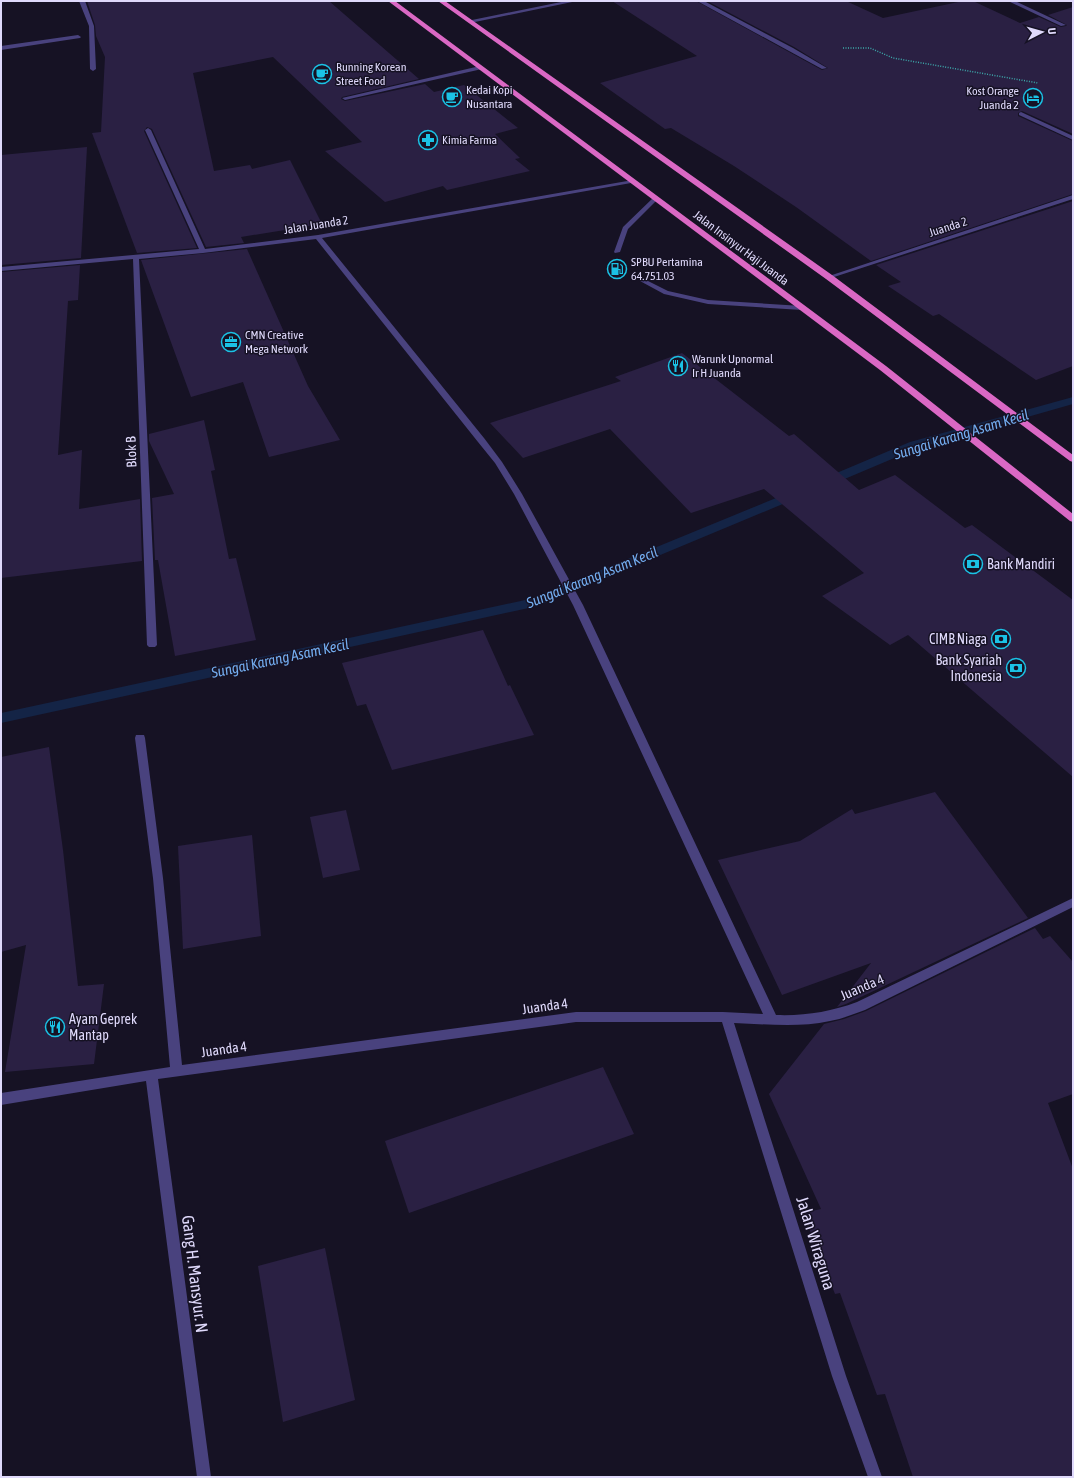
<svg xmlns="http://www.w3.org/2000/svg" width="1074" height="1478" viewBox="0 0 1074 1478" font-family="'Asap Condensed',sans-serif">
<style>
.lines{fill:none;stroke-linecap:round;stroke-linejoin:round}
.stream{fill:#142446;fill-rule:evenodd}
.building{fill:#2a2043}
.path{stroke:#3da9ab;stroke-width:1.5;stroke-dasharray:1 1.5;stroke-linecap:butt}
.service{fill:#49427e;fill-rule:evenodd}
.minor{fill:#49427e;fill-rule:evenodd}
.trunk{fill:#da68c4;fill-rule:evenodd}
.labels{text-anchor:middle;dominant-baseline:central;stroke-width:3;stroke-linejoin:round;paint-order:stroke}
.far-poi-label{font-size:12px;fill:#dfd9fb;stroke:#161224;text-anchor:start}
.far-street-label{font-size:12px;fill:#dfd9fb;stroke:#161224}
.street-label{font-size:14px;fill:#dfd9fb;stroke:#161224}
.poi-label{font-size:14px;fill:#dfd9fb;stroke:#161224;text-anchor:start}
.water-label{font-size:15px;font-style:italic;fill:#73acef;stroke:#161224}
.near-street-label{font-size:17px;fill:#dfd9fb;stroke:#161224}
</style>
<rect width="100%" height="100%" fill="#161224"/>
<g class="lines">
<g class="stream">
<path d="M1073,397v7l-155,44 -90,38h-8l-2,-3 2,-3 90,-38z"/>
<path d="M798,489l4,1 2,3 -2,3 -264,110 -537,117v-10l529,-114z"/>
</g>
</g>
<g class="building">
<path d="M87,1h242l90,78 -77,18 -1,2 4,2 80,-17 9,8 30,-7 54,43 -23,6 25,24 -5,1 15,12 -83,19 -4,-4 -58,16 -60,-51 37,-9 -89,-85 -80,16 21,98 36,-6 2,4 38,-9 32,64 -81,13 3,6 -38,4 -54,-118 -5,-2 -3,4 53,117 -60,5 -45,-120 9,-1 4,-75 -9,-21 -1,-11z"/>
<path d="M612,1h84l126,69 6,-2 -34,-21 -87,-46h139l37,17 80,-17h10l47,22 19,-6 22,10 5,-1 1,-1 -19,-10 25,-8v127l-51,-23 -4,2v3l55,25v53l-202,67 -75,-54 -62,-41 -63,-38 -6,1 -65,-46 97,-27z"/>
<path d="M87,147l-6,111 -80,7v-110z"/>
<path d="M1073,201v165l-37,14 -97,-66 -6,2 -45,-30 13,-4 -25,-17z"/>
<path d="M247,249l61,137 32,54 -71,17 -26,-75 -52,15 -50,-137z"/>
<path d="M80,265l-2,35 -10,1 -10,154 24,-5 -3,59 61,-10 2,62 -141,17v-306z"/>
<path d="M682,353l107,83 5,-2 65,56 36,-15 70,53 7,-3 101,75v177l-165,-142 -18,10 -68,-49 42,-23 -100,-84 -73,24 -81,-84 -87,29 -33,-35 131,-42 -6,-4z"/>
<path d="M204,420l11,50 -4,1 18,88 7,-1 20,82 -81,16 -17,-96h-3l-3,-62 22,-4 -25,-53v-7z"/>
<path d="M483,630l25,56 2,-1 24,50 -142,35 -26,-66 -9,2 -15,-43z"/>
<path d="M49,747l14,103 15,136 26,-2 -10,80 -89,8 21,-127 -25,7v-195z"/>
<path d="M935,792l93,126 -182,86 -9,3 34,-44 -89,32 -64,-135 82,-19 52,-32 3,5z"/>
<path d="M346,810l14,60 -37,8 -13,-61z"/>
<path d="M252,835l9,101 -78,13 -5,-103z"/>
<path d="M1035,928l8,11 7,-3 23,26v132l-25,9 25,66v308h-160l-28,-83 -8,1 -37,-102 -5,1 -32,-81 18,-4 -52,-115 55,-70 20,-5 22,-8z"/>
<path d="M603,1067l31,67 -225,79 -24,-72z"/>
<path d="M325,1248l30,152 -72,22 -25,-156z"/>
</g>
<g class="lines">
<path class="path" d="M843,48h27l23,10 145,25"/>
<g class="service">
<path d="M480,66l2,1v2l-137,31 -3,-2z"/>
<path d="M653,198l5,1 -30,30 -8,23 -5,1 -1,-1 9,-25z"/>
<path d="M642,278l26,13 40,9 94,6 4,2 -4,2 -94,-6 -44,-10 -24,-13v-2z"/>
</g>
<g class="minor">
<path d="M79,1h6l9,25 2,43 -3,2 -3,-2 -1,-43z"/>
<path d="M566,1h11l-107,22 -3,-2z"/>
<path d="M697,1h7l89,47 34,20 -5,1z"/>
<path d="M1008,1h7l51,24 -5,1z"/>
<path d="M78,35l3,2 -1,1 -79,12v-4z"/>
<path d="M1021,112l52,24v4l-54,-25v-2z"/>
<path d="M148,128l3,2 54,119 113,-14 315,-55v2l-2,1 -309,55 162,200 18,24 20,32 61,111 193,410c29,1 54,-3 81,-13l216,-104v9l-208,103c-11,4 -23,9 -35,11 -32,7 -64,3 -96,2l112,353 36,101h-14l-36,-101 -110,-354h-146l-418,57 53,398h-14l-51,-396 -145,24v-12l169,-26 -17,-189 -18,-140 1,-3h8l1,3 18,140 19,187 394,-53h147l40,2 -190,-409 -59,-111 -19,-31 -17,-21 -162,-203 -113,14 -64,6 18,386 -2,2h-6l-2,-2 -14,-386 -132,12v-4l198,-18 -54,-119z"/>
<path d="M1073,195v4l-242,79 -5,-1z"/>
</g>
<g class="trunk">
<path d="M388,1h7l491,365 187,148v8l-3,-1 -190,-151z"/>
<path d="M438,1h7l387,274 241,180v7l-3,-1 -244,-182z"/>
</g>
</g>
<defs>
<symbol id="cafe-ring" viewBox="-11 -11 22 22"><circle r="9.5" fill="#161224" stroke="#1bc2e5" stroke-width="1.5"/><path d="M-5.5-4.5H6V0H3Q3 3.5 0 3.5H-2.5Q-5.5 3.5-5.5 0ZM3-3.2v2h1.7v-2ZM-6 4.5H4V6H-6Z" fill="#1bc2e5"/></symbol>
<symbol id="hotel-ring" viewBox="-11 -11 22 22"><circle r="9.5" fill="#161224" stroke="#1bc2e5" stroke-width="1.5"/><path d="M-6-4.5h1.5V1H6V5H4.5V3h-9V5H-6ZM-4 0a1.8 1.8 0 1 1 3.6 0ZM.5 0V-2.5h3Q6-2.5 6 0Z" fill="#1bc2e5"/></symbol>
<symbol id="pharmacy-ring" viewBox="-11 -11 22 22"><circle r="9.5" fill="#161224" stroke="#1bc2e5" stroke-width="1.5"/><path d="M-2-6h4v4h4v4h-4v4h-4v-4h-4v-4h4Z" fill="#1bc2e5"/></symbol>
<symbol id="fuel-ring" viewBox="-11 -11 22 22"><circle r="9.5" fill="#161224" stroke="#1bc2e5" stroke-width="1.5"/><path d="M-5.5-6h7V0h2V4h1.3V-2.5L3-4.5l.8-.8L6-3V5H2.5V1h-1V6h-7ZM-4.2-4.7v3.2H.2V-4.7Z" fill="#1bc2e5"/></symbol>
<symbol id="office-ring" viewBox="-11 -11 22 22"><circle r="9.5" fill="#161224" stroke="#1bc2e5" stroke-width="1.5"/><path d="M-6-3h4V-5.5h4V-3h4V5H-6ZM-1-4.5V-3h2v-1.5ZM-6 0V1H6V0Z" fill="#1bc2e5"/></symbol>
<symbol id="restaurant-ring" viewBox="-11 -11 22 22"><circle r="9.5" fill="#161224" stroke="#1bc2e5" stroke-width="1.5"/><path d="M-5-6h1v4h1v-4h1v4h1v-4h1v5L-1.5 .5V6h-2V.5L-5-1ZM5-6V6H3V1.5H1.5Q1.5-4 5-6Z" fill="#1bc2e5"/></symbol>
<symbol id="bank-ring" viewBox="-11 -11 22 22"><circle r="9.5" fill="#161224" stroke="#1bc2e5" stroke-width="1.5"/><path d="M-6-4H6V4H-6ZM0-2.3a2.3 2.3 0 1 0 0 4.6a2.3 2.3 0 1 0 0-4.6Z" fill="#1bc2e5"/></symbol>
</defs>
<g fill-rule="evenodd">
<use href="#cafe-ring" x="311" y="63" width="22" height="22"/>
<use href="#cafe-ring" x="441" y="86" width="22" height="22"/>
<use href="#hotel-ring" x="1022" y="87" width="22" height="22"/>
<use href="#pharmacy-ring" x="417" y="129" width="22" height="22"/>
<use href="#fuel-ring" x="606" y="258" width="22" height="22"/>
<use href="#office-ring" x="220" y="331" width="22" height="22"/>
<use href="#restaurant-ring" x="667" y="355" width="22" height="22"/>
<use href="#bank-ring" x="962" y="553" width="22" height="22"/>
<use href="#bank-ring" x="990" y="628" width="22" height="22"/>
<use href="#bank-ring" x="1005" y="657" width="22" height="22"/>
<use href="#restaurant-ring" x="44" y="1016" width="22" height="22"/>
</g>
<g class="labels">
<g class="far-poi-label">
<text x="336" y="67">Running Korean<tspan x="336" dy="14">Street Food</tspan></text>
<text x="466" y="90">Kedai Kopi<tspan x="466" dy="14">Nusantara</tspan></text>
<text x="1019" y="91" text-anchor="end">Kost Orange<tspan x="1019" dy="14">Juanda 2</tspan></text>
<text x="442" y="140">Kimia Farma</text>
<text x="631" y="262">SPBU Pertamina<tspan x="631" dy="14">64.751.03</tspan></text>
<text x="245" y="335">CMN Creative<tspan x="245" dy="14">Mega Network</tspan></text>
<text x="692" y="359">Warunk Upnormal<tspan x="692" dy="14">Ir H Juanda</tspan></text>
</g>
<g class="far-street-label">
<text transform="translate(316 225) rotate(-9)">Jalan Juanda 2</text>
<text transform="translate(948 227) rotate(-18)">Juanda 2</text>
<text transform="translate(741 248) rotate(37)">Jalan Insinyur Haji Juanda</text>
</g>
<g class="street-label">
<text transform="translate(131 452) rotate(-92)">Blok B</text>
<text transform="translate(862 987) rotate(-23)">Juanda 4</text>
<text transform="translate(545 1006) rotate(-8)">Juanda 4</text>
<text transform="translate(224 1049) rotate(-8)">Juanda 4</text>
</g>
<g class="poi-label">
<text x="987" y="564">Bank Mandiri</text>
<text x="987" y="639" text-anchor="end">CIMB Niaga</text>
<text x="1002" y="660" text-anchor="end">Bank Syariah<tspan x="1002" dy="16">Indonesia</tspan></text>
<text x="69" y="1019">Ayam Geprek<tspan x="69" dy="16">Mantap</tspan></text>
</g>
<g class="water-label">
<text transform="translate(961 434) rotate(-17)">Sungai Karang Asam Kecil</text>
<text transform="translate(592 577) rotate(-22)">Sungai Karang Asam Kecil</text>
<text transform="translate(280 658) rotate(-12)">Sungai Karang Asam Kecil</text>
</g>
<g class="near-street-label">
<text transform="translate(816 1243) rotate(73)">Jalan Wiraguna</text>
<text transform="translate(195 1274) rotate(83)">Gang H. Mansyur. N</text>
</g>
</g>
<rect width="1074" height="1478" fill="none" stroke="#dfd9fb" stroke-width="4"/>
<g transform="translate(1042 32) rotate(84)" stroke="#161224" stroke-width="3" paint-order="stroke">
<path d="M0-3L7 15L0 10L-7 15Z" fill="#dfd9fb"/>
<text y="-6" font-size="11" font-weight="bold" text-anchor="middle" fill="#dfd9fb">U</text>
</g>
</svg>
